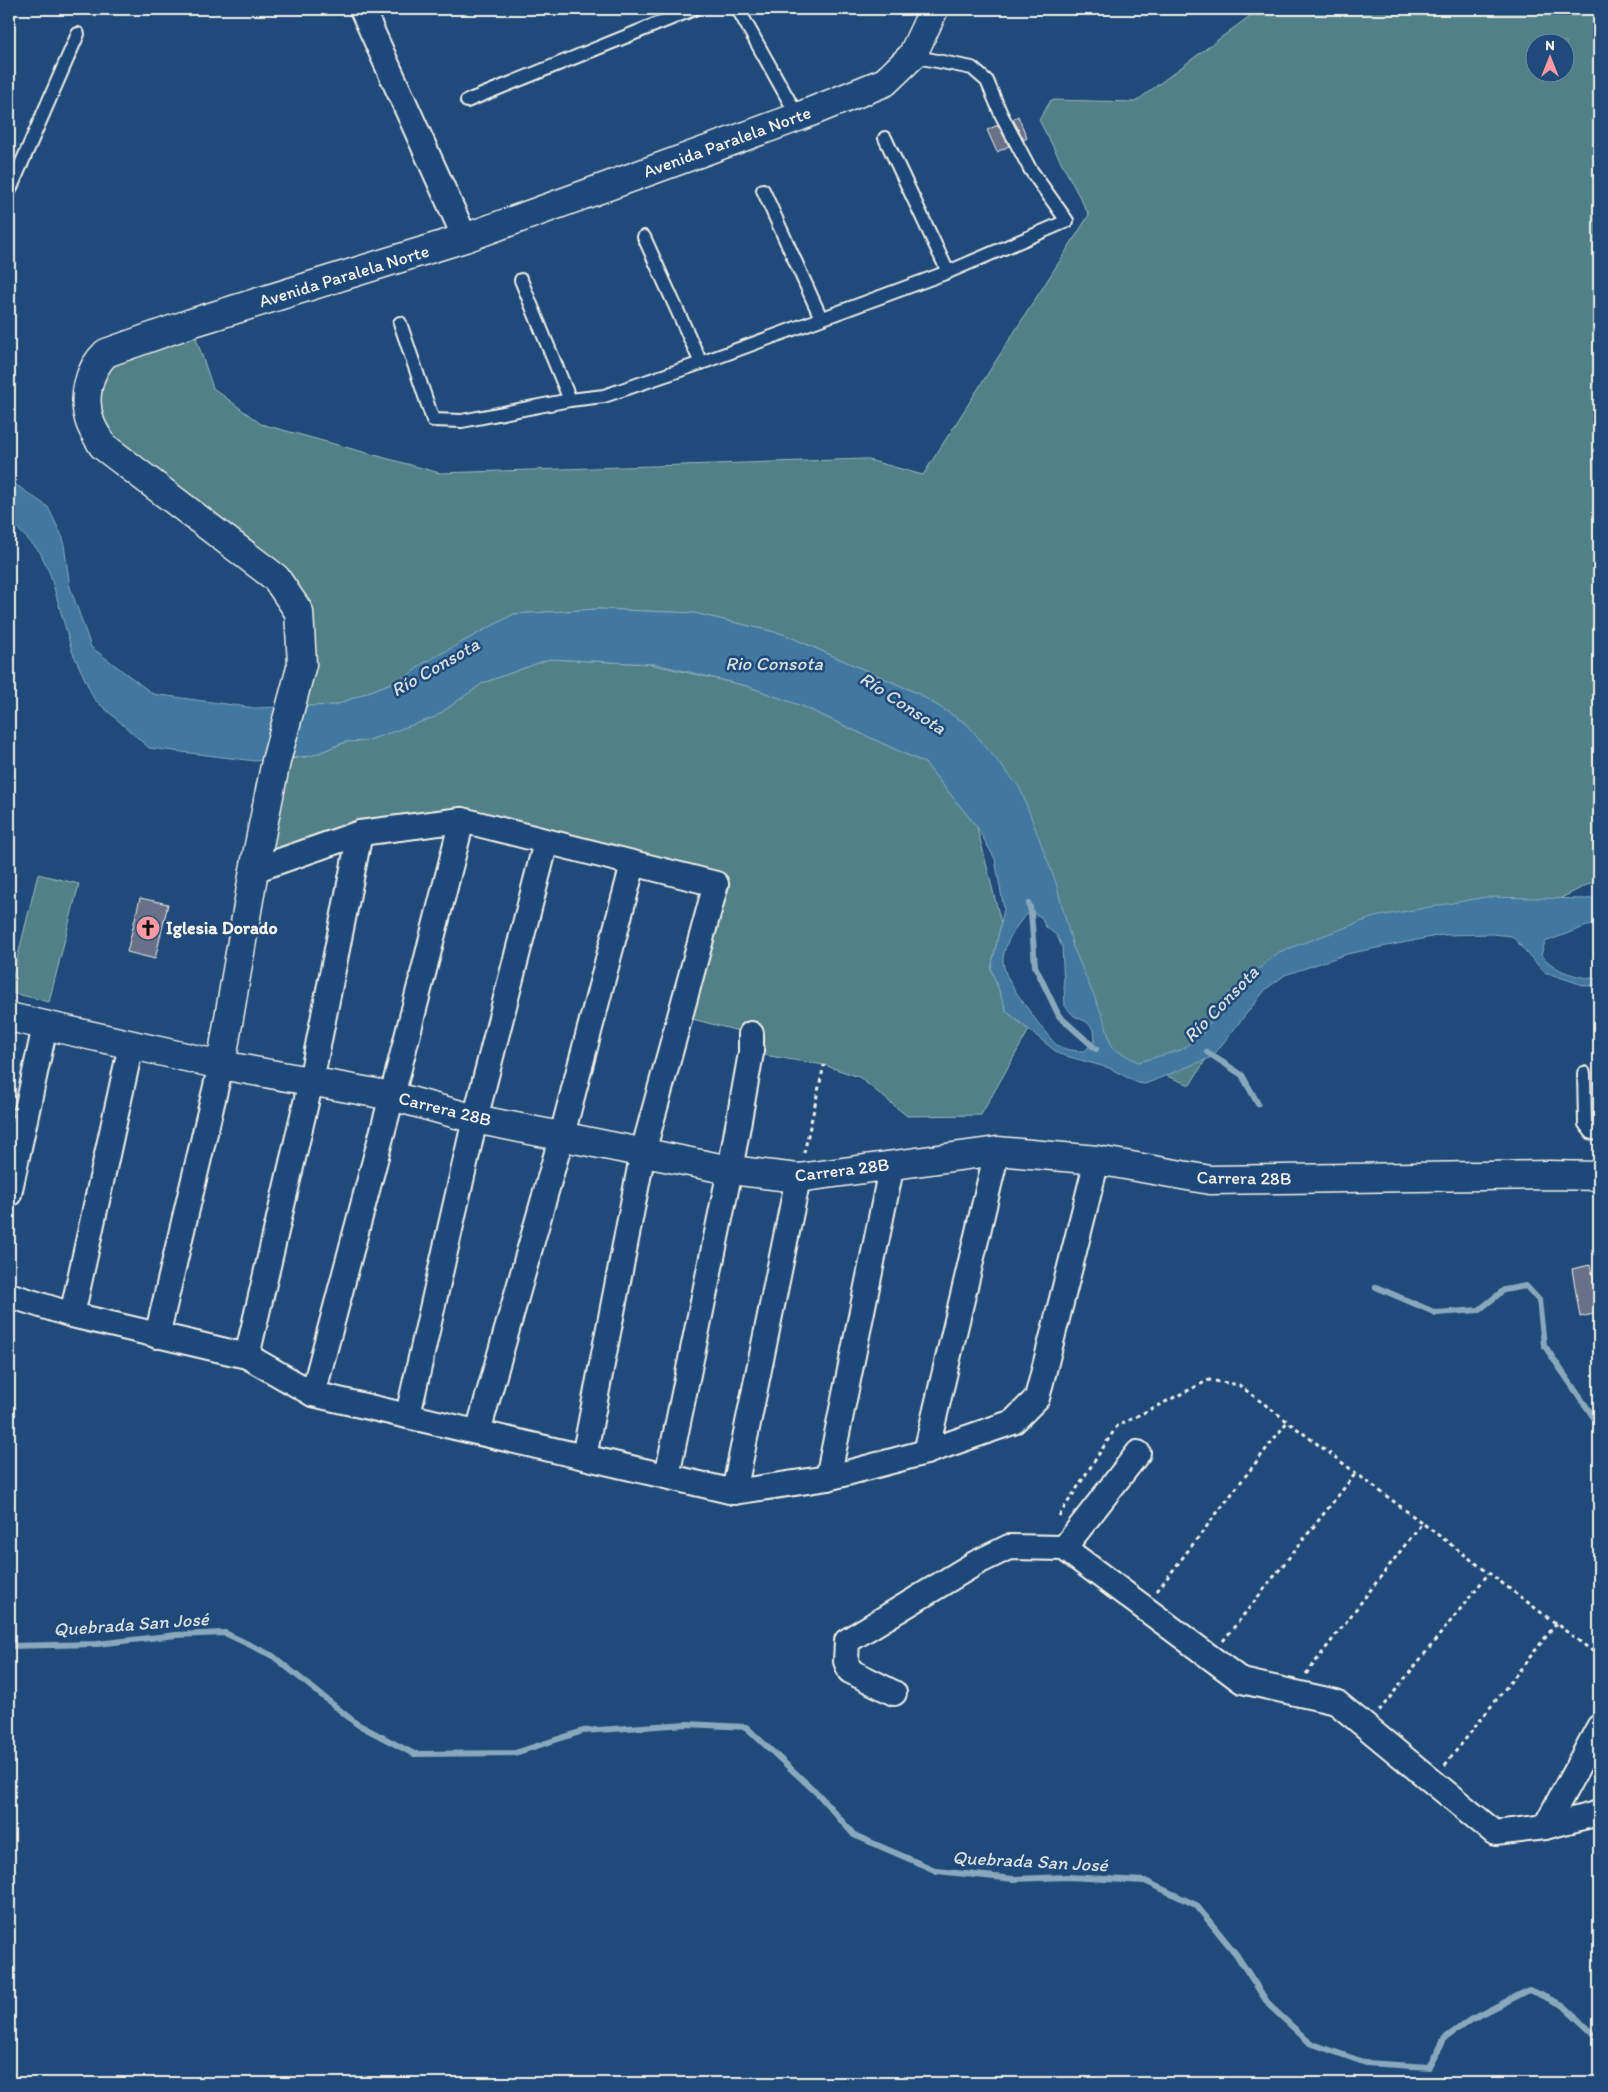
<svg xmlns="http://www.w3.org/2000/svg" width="1608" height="2092" viewBox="0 0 1608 2092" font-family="Itim,sans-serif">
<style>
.green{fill:#518089;stroke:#a2b8b8;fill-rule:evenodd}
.water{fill:#42789f;stroke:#89a8bc;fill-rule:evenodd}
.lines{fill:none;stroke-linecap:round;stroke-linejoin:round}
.stream{stroke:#89a8bc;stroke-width:6}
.building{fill:#687188;stroke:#f4f1e8}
.lane-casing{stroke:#f4f1e8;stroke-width:16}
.street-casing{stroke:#f4f1e8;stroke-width:28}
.secondary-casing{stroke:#f4f1e8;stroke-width:31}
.path{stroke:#f4f1e8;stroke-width:3;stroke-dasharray:4 4;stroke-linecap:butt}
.lane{stroke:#1f4a7a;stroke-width:12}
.street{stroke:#1f4a7a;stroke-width:24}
.secondary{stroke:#1f4a7a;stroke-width:28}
.labels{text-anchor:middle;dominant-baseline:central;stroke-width:5;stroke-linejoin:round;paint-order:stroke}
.street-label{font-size:18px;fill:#f4f1e8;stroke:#1f4a7a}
.poi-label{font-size:18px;font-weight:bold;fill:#f4f1e8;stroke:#1f4a7a;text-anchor:start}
.water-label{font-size:19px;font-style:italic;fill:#d9dfdd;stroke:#1f4a7a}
</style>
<rect width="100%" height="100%" fill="#1f4a7a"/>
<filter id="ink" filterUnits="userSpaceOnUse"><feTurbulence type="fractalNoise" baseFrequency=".02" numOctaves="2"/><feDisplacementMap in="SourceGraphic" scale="10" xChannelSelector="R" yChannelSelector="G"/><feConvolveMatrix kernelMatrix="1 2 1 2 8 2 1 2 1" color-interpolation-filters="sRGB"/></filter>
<g filter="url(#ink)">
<g class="green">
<path d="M1259,9h340v870l-90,45 -244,39 -75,122 -80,-31 -143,-330 -50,-31 -134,-59 -89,-21 -96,-4 -84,5 -90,49 -18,14 -70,28 -46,3 9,-96 -208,-187 15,-72 85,-30 22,65 48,36 179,49 425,-14 58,16 166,-260 -50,-95 12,-20 84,2zM1536,42h30v30h-30z"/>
<path d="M549,659l101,5 97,22 55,20 123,57 52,64 24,96 -10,46 16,43 22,18 -48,85 -74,1 -48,-39 -35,-12 -73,-12v-19l-71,-18 35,-132 -253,-64 -208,50 22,-109 35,-5 35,-14 89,-25 48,-34z"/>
<path d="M38,874l41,10 -30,118 -40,-10z"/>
</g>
<path class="water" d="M9,480l39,27 15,31 7,49 21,60 62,47 102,14 81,-3 70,-28 18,-14 90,-49 84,-5 96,4 89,21 134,59 50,31 53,64 36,95 17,64 30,70 9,31 26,14 43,-12 23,-18 21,-35 54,-45 95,-35 112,-20 101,2 12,-2v27l-12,2 -42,16 -4,13c17,18 34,22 58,24v6l-13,1 -42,-14 -32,-36 -19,-2 -51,1 -95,19 -62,21 -19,14 -54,68 -67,27 -7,-1 -29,-15 -50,-14 -52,-42 -16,-43 13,-60 -9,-50 -18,-32 -52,-64 -123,-57 -55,-20 -91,-22 -107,-5 -66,24 -48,34 -69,24 -21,1 -34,14 -56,5 -106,-13 -55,-49 -22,-48 -22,-77 -10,-22 -23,-24 -8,-4zM1031,912l10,5 4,9 12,10 5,11 3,59 9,10 13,6 7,8 1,10 -10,11c-9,0 -19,-1 -27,-5 -8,-5 -43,-54 -48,-64 -4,-6 -7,-16 -7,-22 0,-14 16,-42 28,-48z"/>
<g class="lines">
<g class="stream">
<path d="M1029,904l2,8 4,54 24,50 37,33"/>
<path d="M1207,1052l35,23 16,29"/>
<path d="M1376,1287l60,26 43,-3 25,-20 22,-4 13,14 5,45 55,80"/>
<path d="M9,1646l88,-2 79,-9 49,-2 48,23 84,68 57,30 101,-1 68,-22 104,-7 59,3 73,68 35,40 83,36 77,8 53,-2 78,4 51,24 40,49 33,51 41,38 56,20 63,4 15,-28 26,-19 59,-30 34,15 35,33 1,4"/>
</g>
</g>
<g class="building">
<path d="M1018,116l9,22 -3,2 -11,-21z"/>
<path d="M998,125l11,21 -12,6 -10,-22z"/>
<path d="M140,898l28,6 -13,55 -28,-7z"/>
<path d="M1590,1265l9,33v15l-19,4 -8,-48z"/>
</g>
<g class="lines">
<defs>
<g id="lane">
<path d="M738,9l60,108"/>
<path d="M467,101l227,-92"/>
<path d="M885,138l63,134"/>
<path d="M763,190l58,128"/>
<path d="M9,192l69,-158"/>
<path d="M644,237l57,126"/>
<path d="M521,280l49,120"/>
<path d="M400,323l33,97 29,1 108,-21 34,-4 97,-33 247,-91 119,-51 -37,-52 -29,-55 -14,-33 -15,-13 -60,-12"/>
<path d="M1584,1073l1,51 7,9 7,1"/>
</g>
<g id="street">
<path d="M362,9l103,229"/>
<path d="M254,870l106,-37 102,-13 254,64 -73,268 -59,305"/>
<path d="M9,1194l36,-168"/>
<path d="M9,1295l63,20 175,41 66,38 421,98 94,-14 98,-26 87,-30 24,-24 60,-238"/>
<path d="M72,1315l59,-270"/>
<path d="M157,1336l64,-271"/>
<path d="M247,1356l64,-275 49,-248"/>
<path d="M313,1394l79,-298 70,-276"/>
<path d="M408,1415l67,-296 71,-277"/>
<path d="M478,1432l84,-297 71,-271"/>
<path d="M926,1452l71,-301"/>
<path d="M667,1476l63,-306 21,-117v-19"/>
<path d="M828,1478l64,-314"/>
<path d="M734,1492l64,-314"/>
<path d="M1064,1548l74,-95"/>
<path d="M894,1693l-44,-22 -4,-10 1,-20 129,-78 33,-16 55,1 178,133 94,21 159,131 50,-6 54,-14"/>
<path d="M1545,1827l54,-100"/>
</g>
<g id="secondary">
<path d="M9,1017l212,48 171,31 83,23 255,51 68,8 199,-27 100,9 113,20 338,-5 51,1"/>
<path d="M221,1065l33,-195 22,-109 26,-97 -3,-52 -23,-34 -173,-132c-4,-7 -10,-15 -13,-24 -8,-24 -2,-52 16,-69l85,-30 274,-85 333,-121 87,-35 27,-26 22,-47"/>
</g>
</defs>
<use href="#lane" class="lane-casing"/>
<use href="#street" class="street-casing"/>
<use href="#secondary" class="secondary-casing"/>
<g class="path">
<path d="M804,1153l20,-88"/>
<path d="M1059,1516l58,-90 92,-46 30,5 360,271"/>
<path d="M1157,1591l130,-169"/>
<path d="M1223,1641l133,-168"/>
<path d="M1306,1674l116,-151"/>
<path d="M1379,1711l110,-138"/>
<path d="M1445,1765l111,-141"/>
</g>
<use href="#lane" class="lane"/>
<use href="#street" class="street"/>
<use href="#secondary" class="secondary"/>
</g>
</g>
<defs>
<symbol id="church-disc" viewBox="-11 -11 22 22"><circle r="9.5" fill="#ff9aa2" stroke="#1f4a7a"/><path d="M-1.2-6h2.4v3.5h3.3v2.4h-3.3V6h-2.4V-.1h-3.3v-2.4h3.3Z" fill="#111"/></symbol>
</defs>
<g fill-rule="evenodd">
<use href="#church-disc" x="134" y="914" width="28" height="28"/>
</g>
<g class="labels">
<g class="street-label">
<text transform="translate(727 142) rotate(-20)">Avenida Paralela Norte</text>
<text transform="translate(344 276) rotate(-17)">Avenida Paralela Norte</text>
<text transform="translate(445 1109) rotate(14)">Carrera 28B</text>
<text transform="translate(842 1170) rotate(-7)">Carrera 28B</text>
<text transform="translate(1244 1178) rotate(1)">Carrera 28B</text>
</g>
<g class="poi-label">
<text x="166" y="928">Iglesia Dorado</text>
</g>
<g class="water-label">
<text x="774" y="663">Rio Consota</text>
<text transform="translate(435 667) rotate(-30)">Río Consota</text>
<text transform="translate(903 703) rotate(33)">Río Consota</text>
<text transform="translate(1221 1004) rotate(-46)">Río Consota</text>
<text transform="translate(131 1624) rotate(-4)">Quebrada San José</text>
<text transform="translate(1030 1861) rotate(3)">Quebrada San José</text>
</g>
</g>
<rect width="1608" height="2092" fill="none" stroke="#1f4a7a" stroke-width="30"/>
<rect x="15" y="15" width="1578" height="2062" fill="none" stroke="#f4f1e8" stroke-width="2" filter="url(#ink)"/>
<g transform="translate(1550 58)"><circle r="24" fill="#1f4a7a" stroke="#748da6"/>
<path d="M0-4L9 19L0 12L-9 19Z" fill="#ff9aa2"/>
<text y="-8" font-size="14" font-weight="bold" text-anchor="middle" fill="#f4f1e8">N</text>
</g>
</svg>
